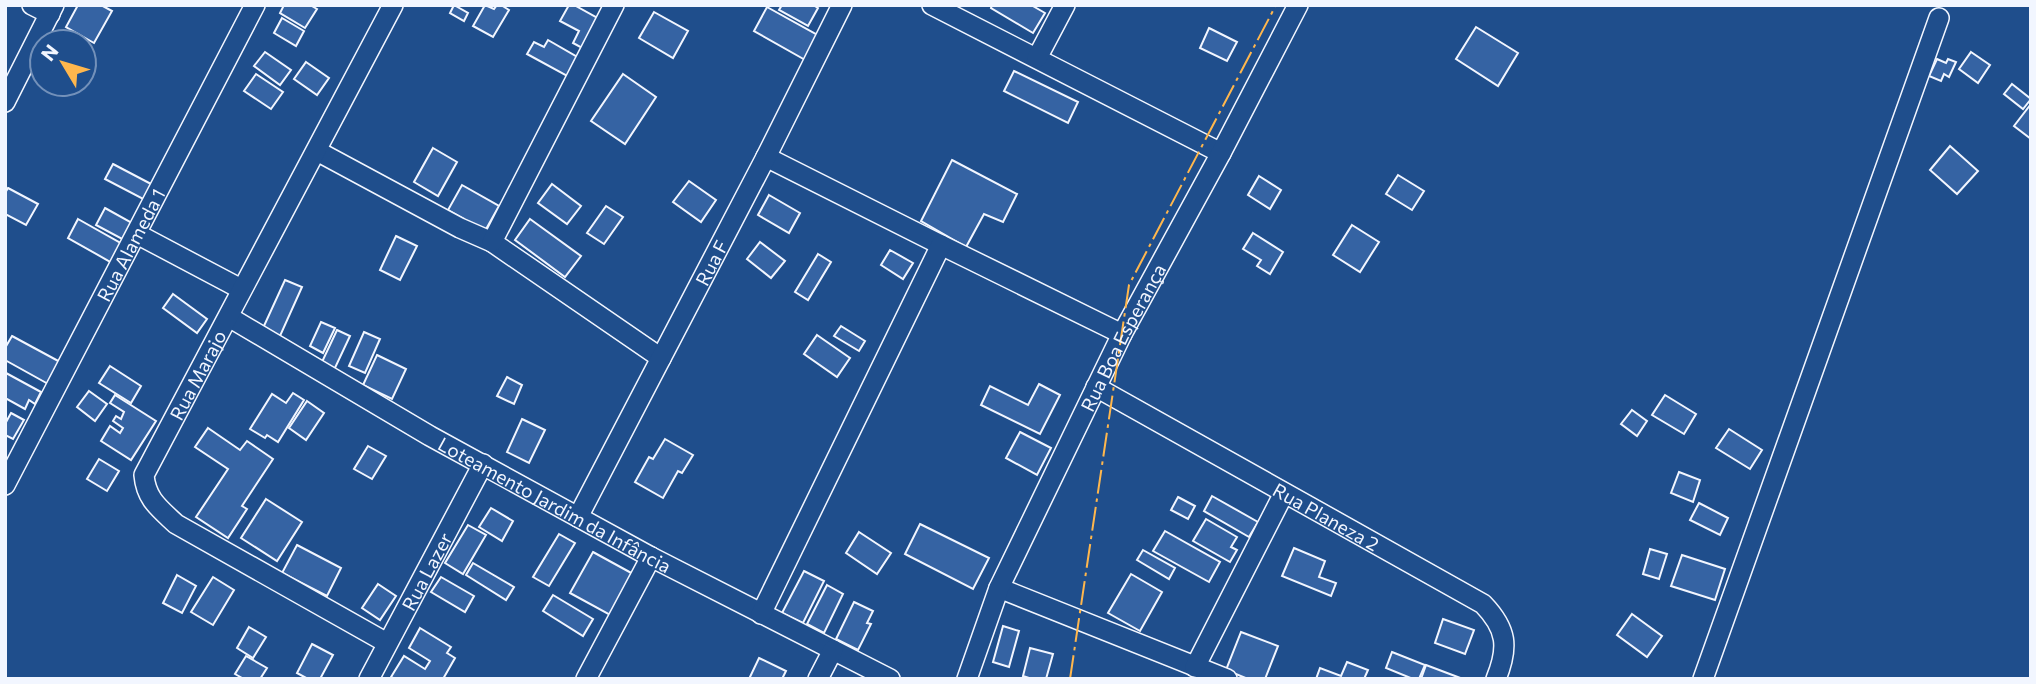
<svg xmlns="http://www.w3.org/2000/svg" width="2036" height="684" viewBox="0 0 2036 684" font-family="Commissioner,sans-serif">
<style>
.building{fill:#3563a3;stroke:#f2f6ff;stroke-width:2}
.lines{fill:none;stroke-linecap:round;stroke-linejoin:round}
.minor-casing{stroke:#f2f6ff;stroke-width:22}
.minor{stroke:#1f4e8c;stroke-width:19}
.power{stroke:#ffb74d;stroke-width:2;stroke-dasharray:24 5 3.5 5;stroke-linecap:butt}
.labels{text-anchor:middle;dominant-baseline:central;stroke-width:5;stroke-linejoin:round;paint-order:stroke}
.street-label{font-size:19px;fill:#f2f6ff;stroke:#1f4e8c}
</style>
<rect width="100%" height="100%" fill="#1f4e8c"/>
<g class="building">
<path d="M78,5h23l11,6 -18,32 -28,-16z"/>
<path d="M284,5h26l7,4 -12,19 -25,-15z"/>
<path d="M454,5l14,8 -4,8 -14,-8z"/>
<path d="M485,5l9,4 3,-4h4l8,5 -16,27 -20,-11z"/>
<path d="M569,5h5l27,15 -17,29 -11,-6 6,-12 -19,-10z"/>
<path d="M782,5h31l5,3 -10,18 -29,-16z"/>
<path d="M992,5h39l14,8 -12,20 -42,-25z"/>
<path d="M767,7l54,30 -14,24 -53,-30z"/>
<path d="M654,12l34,19 -15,27 -34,-20z"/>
<path d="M282,18l22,13 -8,15 -22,-13z"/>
<path d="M1476,27l42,26 -20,33 -42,-27z"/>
<path d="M1209,28l28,14 -10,19 -27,-13z"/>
<path d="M548,40l31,18 -10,19 -42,-23 7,-12 10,5z"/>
<path d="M265,52l26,18 -11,15 -26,-19z"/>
<path d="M1971,52l19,13 -12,18 -19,-14z"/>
<path d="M1937,59l9,4 2,-4 8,3 -7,15 -5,-3 -3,7 -12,-5z"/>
<path d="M306,62l23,16 -12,17 -23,-16z"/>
<path d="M1014,71l64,31 -10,21 -64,-32z"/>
<path d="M256,74l27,18 -12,17 -27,-18z"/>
<path d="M623,74l33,23 -31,47 -34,-23z"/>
<path d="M2012,84l19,15 -8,10 -19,-15z"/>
<path d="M2031,104v35l-17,-13z"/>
<path d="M1950,146l28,25 -21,23 -27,-24z"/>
<path d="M433,148l24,14 -19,34 -24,-14z"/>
<path d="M952,160l65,34 -14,28 -19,-8 -18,33 -45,-26z"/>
<path d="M113,164l40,21 -8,15 -40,-21z"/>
<path d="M1398,175l26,16 -12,19 -26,-16z"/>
<path d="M1259,176l22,14 -11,19 -22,-14z"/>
<path d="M689,181l27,19 -15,22 -28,-20z"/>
<path d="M552,184l29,22 -14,18 -29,-21z"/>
<path d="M462,185l37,21 -14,25 -37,-21z"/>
<path d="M8,188l30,16 -12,21 -21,-11v-21z"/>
<path d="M769,195l31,18 -11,20 -31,-18z"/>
<path d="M606,206l17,11 -19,27 -17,-11z"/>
<path d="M105,208l29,16 -10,16 -28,-15z"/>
<path d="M78,219l46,26 -10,19 -46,-26z"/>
<path d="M530,219l51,37 -16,21 -50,-37z"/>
<path d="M1352,225l27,17 -19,30 -27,-17z"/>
<path d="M1253,233l30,19 -13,22 -13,-8 4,-6 -18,-11z"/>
<path d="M396,236l21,10 -17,34 -20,-10z"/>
<path d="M760,242l25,19 -14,17 -24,-19z"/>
<path d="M890,250l23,13 -10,16 -22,-14z"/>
<path d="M818,254l13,8 -23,38 -13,-8z"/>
<path d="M285,280l17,7 -22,49 -17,-8z"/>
<path d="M173,294l34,25 -10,14 -34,-25z"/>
<path d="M321,322l14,6 -12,25 -13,-7z"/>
<path d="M841,326l24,15 -6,10 -25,-15z"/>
<path d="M337,330l13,6 -16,34 -13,-6z"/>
<path d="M364,332l16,7 -15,34 -16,-7z"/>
<path d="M817,335l33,23 -13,19 -33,-23z"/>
<path d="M12,336l50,27 -12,22 -45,-25v-12z"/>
<path d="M377,355l29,14 -14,30 -29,-14z"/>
<path d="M110,366l31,20 -10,17 -32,-20z"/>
<path d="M6,373l35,19 -6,12 -6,-4 -4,9 -20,-11z"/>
<path d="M507,377l15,8 -8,19 -17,-8z"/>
<path d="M1039,384l21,11 -20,39 -59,-29 9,-19 38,19z"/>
<path d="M89,391l18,13 -12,17 -18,-14z"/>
<path d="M293,393l11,7 -26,42 -11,-7 -2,3 -15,-9 22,-35 14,9z"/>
<path d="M115,395l41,26 -25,39 -30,-19 9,-15 10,7 3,-5 -10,-7 3,-5 5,3 3,-7 -14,-9z"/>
<path d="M1665,395l31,19 -12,20 -32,-19z"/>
<path d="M307,401l17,12 -18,27 -17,-12z"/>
<path d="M1632,410l15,11 -10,15 -16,-12z"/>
<path d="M11,413l13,7 -11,19 -8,-4v-11z"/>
<path d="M522,419l23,11 -16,33 -22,-11z"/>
<path d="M208,428l32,22 7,-9 26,18 -31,47 5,3 -19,29 -32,-21 32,-48 -33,-22z"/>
<path d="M1729,429l33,21 -12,19 -34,-21z"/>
<path d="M1020,432l31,16 -14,27 -31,-17z"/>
<path d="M665,439l28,16 -11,18 -4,-2 -15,27 -28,-16 14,-25 4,2z"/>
<path d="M368,446l18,10 -14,23 -18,-10z"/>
<path d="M99,459l20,12 -12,20 -20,-12z"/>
<path d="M1679,472l21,8 -7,22 -22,-9z"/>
<path d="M1212,496l46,26 -9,15 -45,-26z"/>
<path d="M1178,497l17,9 -7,13 -17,-9z"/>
<path d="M266,499l36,23 -25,39 -36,-23z"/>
<path d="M1699,503l29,15 -8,17 -30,-15z"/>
<path d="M491,508l22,13 -11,20 -23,-14z"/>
<path d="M1206,519l31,18 -6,10 6,3 -7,12 -37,-21z"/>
<path d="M920,524l69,34 -16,31 -68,-35z"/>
<path d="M468,525l18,10 -23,39 -18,-11z"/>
<path d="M1165,531l55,31 -11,20 -56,-31z"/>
<path d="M859,532l32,21 -14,21 -31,-21z"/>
<path d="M559,534l16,9 -26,43 -16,-9z"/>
<path d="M297,545l44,23 -14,28 -45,-23z"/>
<path d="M1294,548l31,13 -6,16 17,6 -5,13 -49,-20z"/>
<path d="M1650,549l17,5 -8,25 -16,-5z"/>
<path d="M1143,550l32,18 -6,11 -32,-19z"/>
<path d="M593,552l42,23 -23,41 -42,-23z"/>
<path d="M1682,555l43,14 -10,31 -44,-14z"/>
<path d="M473,563l41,24 -8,13 -40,-25z"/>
<path d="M804,571l20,10 -21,42 -21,-10z"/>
<path d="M1131,574l31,18 -22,39 -32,-18z"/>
<path d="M177,575l19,11 -14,27 -19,-10z"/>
<path d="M213,577l21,13 -21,35 -22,-13z"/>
<path d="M441,577l33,19 -9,16 -34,-20z"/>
<path d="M378,584l18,12 -16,24 -18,-12z"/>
<path d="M827,585l16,9 -19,39 -17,-9z"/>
<path d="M553,595l40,24 -10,17 -40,-25z"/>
<path d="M854,602l19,9 -6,12 4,1 -13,26 -22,-11z"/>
<path d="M1632,614l30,22 -15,21 -30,-22z"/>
<path d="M1443,619l31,11 -9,24 -30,-11z"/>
<path d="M1003,626l16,5 -10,36 -16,-5z"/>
<path d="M249,627l17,10 -13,21 -16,-10z"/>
<path d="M420,628l31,19 -4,6 8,5 -12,21h-48l-4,-2 13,-21 21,13 5,-8 -21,-13z"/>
<path d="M1241,632l37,14 -13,33h-17l-22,-9z"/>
<path d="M312,644l21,11 -13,24h-12l-11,-6z"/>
<path d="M1030,648l23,6 -7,25h-14l-9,-3z"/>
<path d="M1392,652l33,13 -6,14h-6l-27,-11z"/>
<path d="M246,656l21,12 -7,11h-16l-9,-5z"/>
<path d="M759,658l27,13 -4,8h-33z"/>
<path d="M1347,662l21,8 -4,9h-48l4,-11 21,8z"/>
<path d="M1426,665l37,14h-42z"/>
</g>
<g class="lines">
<defs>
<g id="minor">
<path d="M32,5l18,9"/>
<path d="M932,5l289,148"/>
<path d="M1037,58l28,-53"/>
<path d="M5,102l49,-97"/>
<path d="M317,151l143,77 32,14 169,116"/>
<path d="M766,157l175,88 181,89"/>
<path d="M137,234l104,55"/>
<path d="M492,242l122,-237"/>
<path id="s1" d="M229,317l201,119 221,121 239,122"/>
<path id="s2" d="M1096,387l387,217c24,25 26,43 13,75"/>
<path id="s3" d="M5,485l250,-480"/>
<path id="s4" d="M578,517l188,-360 76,-152"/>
<path d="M999,588l228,91"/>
<path d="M761,614l180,-369"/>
<path id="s5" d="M387,643l-211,-119c-17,-16 -30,-25 -32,-49l249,-470"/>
<path d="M1195,667l89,-174"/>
<path id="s6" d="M369,679l114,-215"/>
<path d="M586,679l65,-122"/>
<path d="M818,679l15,-29"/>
<path id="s7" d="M967,679l32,-91 123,-254 99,-181 77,-148"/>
<path d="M1703,679l236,-661"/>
</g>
</defs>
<use href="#minor" class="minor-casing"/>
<use href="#minor" class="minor"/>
<path class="power" d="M1070,679l59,-394 147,-280"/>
</g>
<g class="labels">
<g class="street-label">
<text stroke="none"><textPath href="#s3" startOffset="271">Rua Alameda 1</textPath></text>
<text stroke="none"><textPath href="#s4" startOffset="287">Rua F</textPath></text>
<text stroke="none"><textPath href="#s7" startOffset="376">Rua Boa Esperança</textPath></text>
<text stroke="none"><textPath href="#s5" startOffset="416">Rua Marajo</textPath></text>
<text stroke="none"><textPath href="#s1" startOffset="376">Loteamento Jardim da Infância</textPath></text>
<text stroke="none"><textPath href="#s2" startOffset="264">Rua Planeza 2</textPath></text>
<text stroke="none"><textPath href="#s6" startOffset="122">Rua Lazer</textPath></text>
</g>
</g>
<rect width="2036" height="684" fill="none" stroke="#f2f6ff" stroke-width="14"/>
<g transform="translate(63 63) rotate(308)"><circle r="33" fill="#1f4e8c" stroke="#7391ba" stroke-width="2"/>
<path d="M0-5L12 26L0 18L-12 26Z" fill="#ffb74d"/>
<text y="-10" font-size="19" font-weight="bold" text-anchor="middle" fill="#f2f6ff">N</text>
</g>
</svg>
